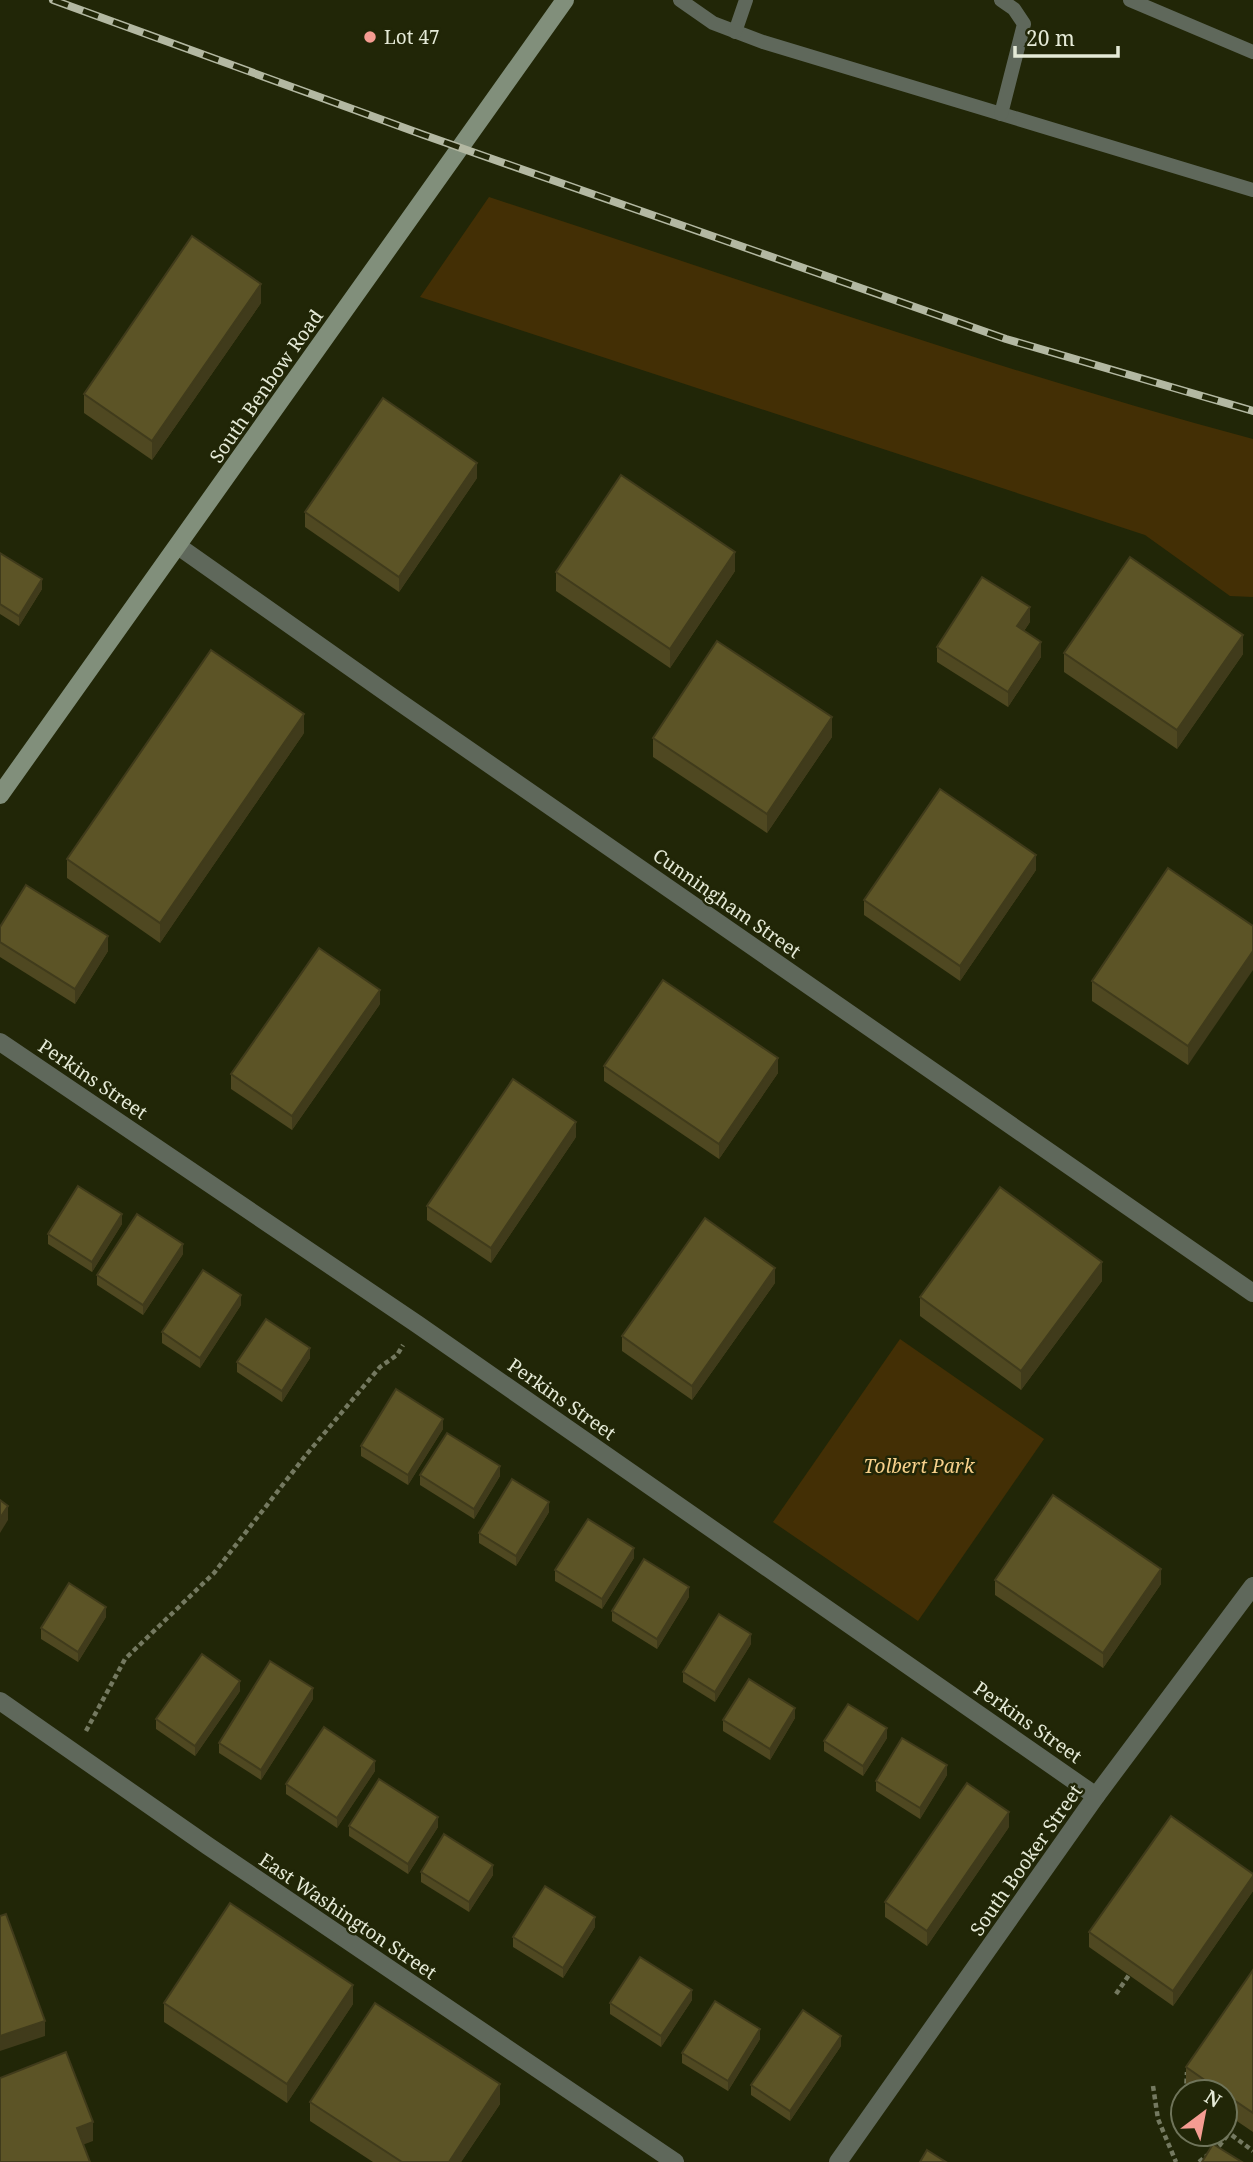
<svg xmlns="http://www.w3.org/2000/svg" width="1253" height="2162" viewBox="0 0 1253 2162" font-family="'Noto Serif',serif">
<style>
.green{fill:#432f05}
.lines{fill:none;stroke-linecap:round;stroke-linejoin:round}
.path{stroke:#747960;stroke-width:4.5;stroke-dasharray:5 3.5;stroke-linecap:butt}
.lane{stroke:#5f685b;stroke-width:14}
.street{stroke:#5f685b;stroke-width:18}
.secondary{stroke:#818f7b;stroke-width:18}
.rail-casing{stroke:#b3b8a2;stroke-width:8}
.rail{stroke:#212607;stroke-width:5;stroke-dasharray:16;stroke-linecap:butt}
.wall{fill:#4f4821}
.shaded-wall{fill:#403b1b}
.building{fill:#5c5426;stroke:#403b1b;stroke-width:2}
.poi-dot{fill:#f59c92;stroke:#212607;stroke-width:2.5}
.labels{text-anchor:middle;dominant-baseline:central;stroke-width:5;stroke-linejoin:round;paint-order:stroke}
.poi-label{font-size:19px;fill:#e5ead7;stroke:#212607;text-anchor:start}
.street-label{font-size:19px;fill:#e5ead7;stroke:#212607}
.park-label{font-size:19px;font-style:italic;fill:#f6d08b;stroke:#212607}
</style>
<rect width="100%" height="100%" fill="#212607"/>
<g class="green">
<path d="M489,197c254,83 506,173 764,242v158l-23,-1 -85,-61 -725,-238z"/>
<path d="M900,1339l144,100 -126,182 -145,-99z"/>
</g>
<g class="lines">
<g class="path">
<path d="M86,1731l39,-72 89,-86 92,-118 74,-88 17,-12 6,-10"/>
<path d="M1116,1994l13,-19"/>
<path d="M1153,2086l5,33 18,43"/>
<path d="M1186,2092l1,-20"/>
<path d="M1225,2130l28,21"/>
<path d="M1199,2162l21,-17 9,-12"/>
</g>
<g class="lane">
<path d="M680,0l33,23 50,19 490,148"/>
<path d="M1001,0l13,9 10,15 -23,90"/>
<path d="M1130,0l123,52"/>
<path d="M735,32l11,-32"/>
</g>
<g class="street">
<path d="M178,546l220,155 855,592"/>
<path d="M0,1042l417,282 679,472"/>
<path d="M0,1701l208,145 467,316"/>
<path d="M838,2162l258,-366 157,-210"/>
</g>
<path class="secondary" d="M0,795l565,-795"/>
<defs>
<path id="rail" d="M53,0l371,135 582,204 247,72"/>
</defs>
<use href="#rail" class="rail-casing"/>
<use href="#rail" class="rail"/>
</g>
<g class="wall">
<path d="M261,303l-109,157 -68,-47v-19z"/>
<path d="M477,478l-78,114 -94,-65v-15z"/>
<path d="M0,553l42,36 -23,37 -19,-12z"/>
<path d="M735,571l-65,97 -114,-77v-19z"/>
<path d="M1030,622l-6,9 17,26 -33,50 -71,-45v-15z"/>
<path d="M1064,653l179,1 -66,95 -113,-77z"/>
<path d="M304,733l-144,210 -93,-65v-19z"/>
<path d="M832,737l-65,96 -114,-76v-19z"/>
<path d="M1036,870l-76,111 -96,-66v-15z"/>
<path d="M1253,926l-65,139 -96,-64v-20z"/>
<path d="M0,927l108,24 -33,53 -75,-47z"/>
<path d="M380,1004l-88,126 -61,-41v-15z"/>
<path d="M604,1066l174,7 -59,86 -115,-78z"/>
<path d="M576,1137l-85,126 -64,-43v-14z"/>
<path d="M122,1224l-30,48 -44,-28v-10z"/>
<path d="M183,1254l-40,61 -46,-30v-10z"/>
<path d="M1102,1281l-81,109 -101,-74v-19z"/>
<path d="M775,1283l-83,117 -70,-49v-15z"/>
<path d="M241,1305l-41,63 -38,-25v-11z"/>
<path d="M310,1358l-28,44 -45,-30v-10z"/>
<path d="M443,1429l-35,56 -47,-29v-10z"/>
<path d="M420,1475l80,1 -26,43 -54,-34z"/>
<path d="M549,1512l-33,54 -37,-23v-10z"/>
<path d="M634,1558l-32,51 -47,-28v-11z"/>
<path d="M995,1580l166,4 -58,84 -108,-73z"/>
<path d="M689,1597l-32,52 -45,-28v-10z"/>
<path d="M106,1617l-28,45 -37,-23v-11z"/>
<path d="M751,1644l-36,58 -32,-20v-10z"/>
<path d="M240,1691l-45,65 -39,-27v-10z"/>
<path d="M313,1699l-52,81 -42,-27v-10z"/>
<path d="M795,1718l-25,42 -47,-29v-11z"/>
<path d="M887,1738l-24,38 -39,-25v-10z"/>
<path d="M375,1771l-38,57 -51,-34v-10z"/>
<path d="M947,1775l-27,44 -44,-28v-10z"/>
<path d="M349,1826l89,1 -30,47 -59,-38z"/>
<path d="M1009,1827l-82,119 -42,-29v-15z"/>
<path d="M421,1872l72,3 -24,37 -48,-30z"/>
<path d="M1253,1874v17l-80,115 -84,-59v-15z"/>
<path d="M595,1927l-32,51 -50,-31v-10z"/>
<path d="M1253,1970v162l-28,-19v-21h-31l-8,-6v-19z"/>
<path d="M692,2000l-31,47 -51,-33v-11z"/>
<path d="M164,2003l189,1 -66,99 -123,-81z"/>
<path d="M760,2039l-32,52 -46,-28v-10z"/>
<path d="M841,2046l-51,75 -39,-26v-10z"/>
<path d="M310,2102l190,2 -39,58h-88l-63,-41z"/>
</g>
<g class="shaded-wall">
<path d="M261,284v19l-109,157v-19z"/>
<path d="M477,463v15l-78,114v-15z"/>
<path d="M735,552v19l-65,97v-19z"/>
<path d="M42,579v10l-23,37v-10z"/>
<path d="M1030,607v15l-13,19v-15z"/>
<path d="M1243,635v19l-66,95v-19z"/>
<path d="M1041,642v15l-33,50v-15z"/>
<path d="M304,714v19l-144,210v-20z"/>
<path d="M832,717v20l-65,96v-19z"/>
<path d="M1036,855v15l-76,111v-15z"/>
<path d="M108,936v15l-33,53v-15z"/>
<path d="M1253,951v19l-65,95v-19z"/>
<path d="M380,990v14l-88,126v-14z"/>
<path d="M778,1058v15l-59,86v-15z"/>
<path d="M576,1122v15l-85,126v-15z"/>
<path d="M122,1214v10l-30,48v-10z"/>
<path d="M183,1244v10l-40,61v-10z"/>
<path d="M1102,1262v19l-81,109v-19z"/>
<path d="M775,1268v15l-83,117v-14z"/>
<path d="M241,1295v10l-41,63v-10z"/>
<path d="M310,1348v10l-28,44v-11z"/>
<path d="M443,1419v10l-35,56v-10z"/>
<path d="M500,1466v10l-26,43v-10z"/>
<path d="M549,1502v10l-33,54v-10z"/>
<path d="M8,1506v14l-8,13v-15z"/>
<path d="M634,1548v10l-32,51v-10z"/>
<path d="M1161,1569v15l-58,84v-15z"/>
<path d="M689,1587v10l-32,52v-10z"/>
<path d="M106,1607v10l-28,45v-10z"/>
<path d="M751,1634v10l-36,58v-10z"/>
<path d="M240,1681v10l-45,65v-10z"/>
<path d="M313,1688v11l-52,81v-10z"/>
<path d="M795,1708v10l-25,42v-11z"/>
<path d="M887,1728v10l-24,38v-10z"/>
<path d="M375,1761v10l-38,57v-10z"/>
<path d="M947,1765v10l-27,44v-11z"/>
<path d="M1009,1812v15l-82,119v-15z"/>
<path d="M438,1817v10l-30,47v-10z"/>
<path d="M493,1865v10l-24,37v-10z"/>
<path d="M1253,1876v15l-80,115v-15z"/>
<path d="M595,1917v10l-32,51v-10z"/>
<path d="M353,1985v19l-66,99v-19z"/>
<path d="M692,1990v10l-31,47v-11z"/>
<path d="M45,2021v15l-45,15v-15z"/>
<path d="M760,2029v10l-32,52v-10z"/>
<path d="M841,2036v10l-51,75v-10z"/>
<path d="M500,2084v20l-39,58h-12z"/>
<path d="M93,2122v19l-16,6v-19z"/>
</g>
<g class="building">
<path d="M192,236l69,48 -109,157 -68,-47z"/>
<path d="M383,398l94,65 -78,114 -94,-65z"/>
<path d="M621,475l114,77 -65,97 -114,-77z"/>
<path d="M0,553l42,26 -23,37 -19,-12z"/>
<path d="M1130,557l113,78 -66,95 -113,-77z"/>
<path d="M982,577l48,30 -13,19 24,16 -33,50 -71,-45z"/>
<path d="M717,641l115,76 -65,97 -114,-76z"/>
<path d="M211,650l93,64 -144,209 -93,-64z"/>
<path d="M940,789l96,66 -76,111 -96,-66z"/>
<path d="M1168,868l85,58v25l-65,95 -96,-65z"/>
<path d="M26,885l82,51 -33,53 -75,-47v-15z"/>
<path d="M319,948l61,42 -88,126 -61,-42z"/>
<path d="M663,980l115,78 -59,86 -115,-78z"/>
<path d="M513,1079l63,43 -85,126 -64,-42z"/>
<path d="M78,1186l44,28 -30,48 -44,-28z"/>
<path d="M1000,1187l102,75 -81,109 -101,-74z"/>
<path d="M137,1214l46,30 -40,61 -46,-30z"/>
<path d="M705,1218l70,50 -83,118 -70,-50z"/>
<path d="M203,1270l38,25 -41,63 -38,-26z"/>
<path d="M266,1319l44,29 -28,43 -45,-29z"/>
<path d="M396,1389l47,30 -35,56 -47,-29z"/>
<path d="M447,1433l53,33 -26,43 -54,-34z"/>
<path d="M512,1479l37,23 -33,54 -37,-23z"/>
<path d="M1053,1495l108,74 -58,84 -108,-73z"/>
<path d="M0,1500l8,6 -8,12z"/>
<path d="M588,1519l46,29 -32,51 -47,-29z"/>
<path d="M644,1559l45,28 -32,52 -45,-28z"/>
<path d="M69,1583l37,24 -28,45 -37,-24z"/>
<path d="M719,1614l32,20 -36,58 -32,-20z"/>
<path d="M202,1654l38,27 -45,65 -39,-27z"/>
<path d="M270,1661l43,27 -52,82 -42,-27z"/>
<path d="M749,1679l46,29 -25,41 -47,-29z"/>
<path d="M848,1704l39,24 -24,38 -39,-25z"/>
<path d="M324,1727l51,34 -38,57 -51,-34z"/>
<path d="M902,1738l45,27 -27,43 -44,-27z"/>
<path d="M379,1779l59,38 -30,47 -59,-38z"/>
<path d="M967,1783l42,29 -82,119 -42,-29z"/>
<path d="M1171,1816l82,58v2l-80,115 -84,-59z"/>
<path d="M444,1834l49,31 -24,37 -48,-30z"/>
<path d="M545,1886l50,31 -32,51 -50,-31z"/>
<path d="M230,1903l123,82 -66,99 -123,-81z"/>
<path d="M6,1914l39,107 -45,15v-120z"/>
<path d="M640,1957l52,33 -31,46 -51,-33z"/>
<path d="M1253,1970v143l-28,-19v-2h-3l-36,-25z"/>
<path d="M715,2001l45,28 -32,52 -46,-28z"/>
<path d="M375,2003l125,81 -51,78h-47l-92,-60z"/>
<path d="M803,2010l38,26 -51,75 -39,-26z"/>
<path d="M66,2052l27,70 -16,6 13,34h-90v-84z"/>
<path d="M1213,2144l29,18h-40z"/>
<path d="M927,2150l19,12h-26z"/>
</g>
<circle class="poi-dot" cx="370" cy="37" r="7"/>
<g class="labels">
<g class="poi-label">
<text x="384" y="37">Lot 47</text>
</g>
<g class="street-label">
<text transform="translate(266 386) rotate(-55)">South Benbow Road</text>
<text transform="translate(727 903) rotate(35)">Cunningham Street</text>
<text transform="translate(93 1079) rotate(34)">Perkins Street</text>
<text transform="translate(562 1399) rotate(35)">Perkins Street</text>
<text transform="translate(1028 1722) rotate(35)">Perkins Street</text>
<text transform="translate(1026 1860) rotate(-55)">South Booker Street</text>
<text transform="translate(348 1916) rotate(34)">East Washington Street</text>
</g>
<g class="park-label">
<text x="919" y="1466">Tolbert Park</text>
</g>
</g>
<g transform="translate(1204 2113) rotate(32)"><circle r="33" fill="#212607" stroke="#6f745a" stroke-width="2"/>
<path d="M0-5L12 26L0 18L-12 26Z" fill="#f59c92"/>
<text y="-10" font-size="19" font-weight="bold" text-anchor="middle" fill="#e5ead7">N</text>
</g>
<path d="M1015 46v10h103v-10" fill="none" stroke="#e5ead7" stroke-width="3.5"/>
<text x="1026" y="46" font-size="21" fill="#e5ead7" stroke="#212607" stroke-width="5" paint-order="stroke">20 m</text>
</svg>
